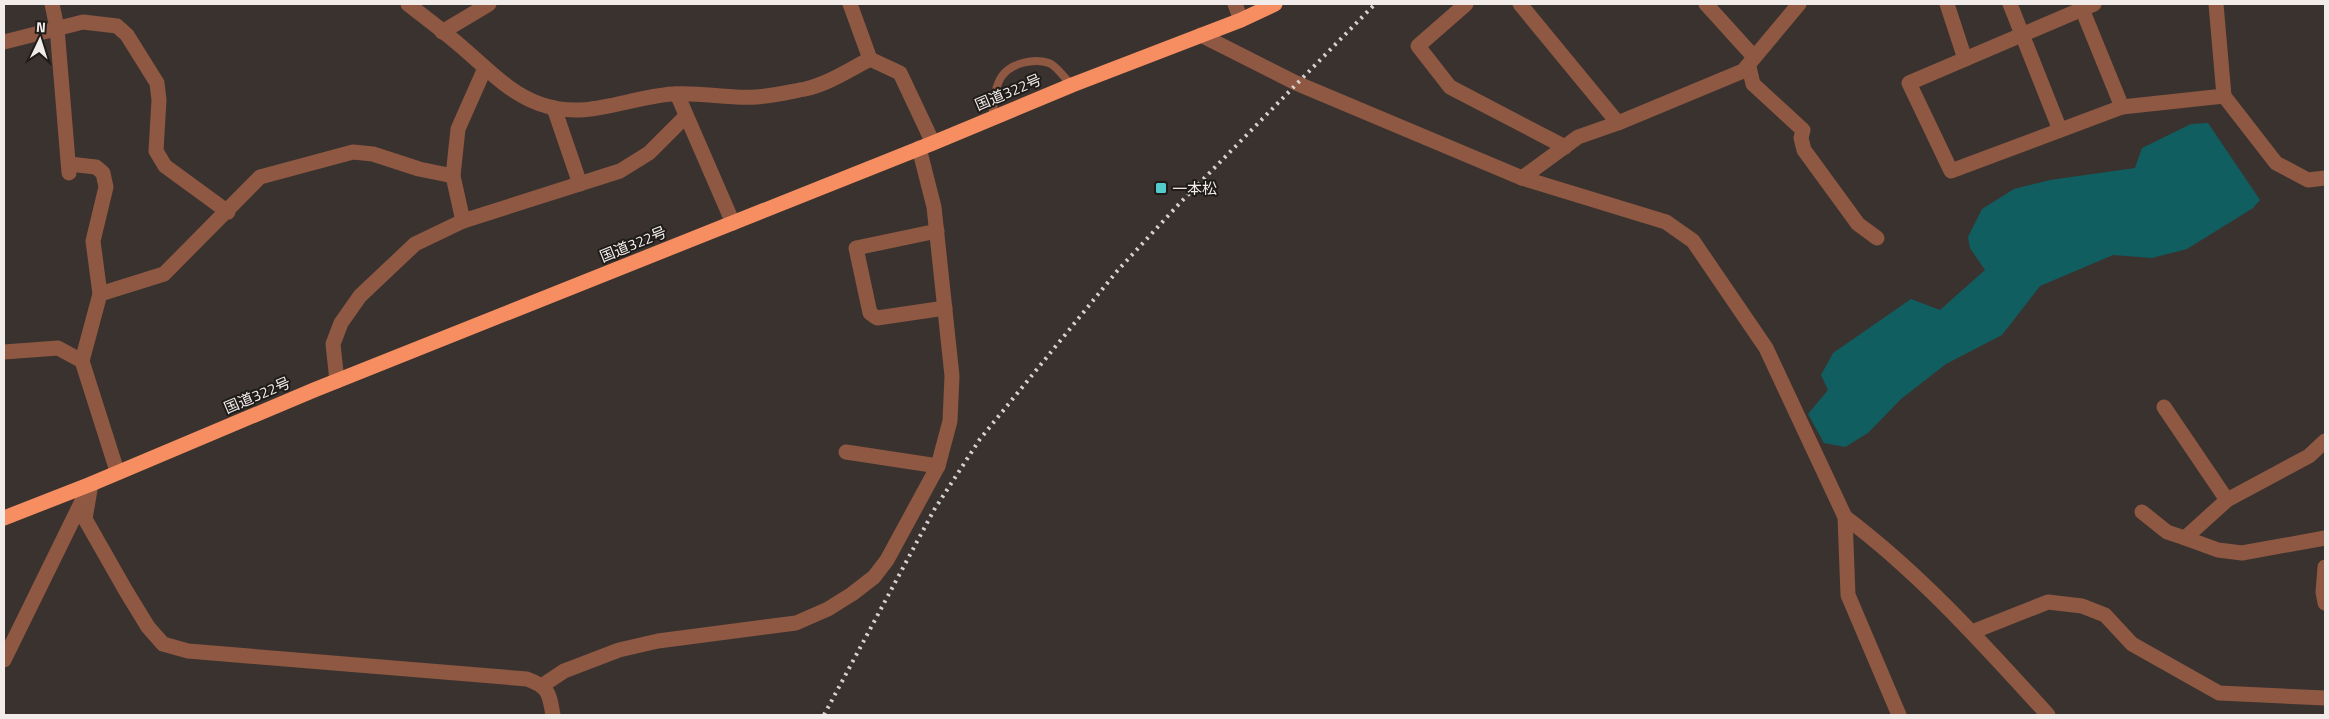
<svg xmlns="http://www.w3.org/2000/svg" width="2329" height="719" viewBox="0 0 2329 719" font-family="'Titillium Web','Noto Sans JP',sans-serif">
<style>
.water{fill:#115e61}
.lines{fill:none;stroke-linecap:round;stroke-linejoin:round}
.lane{stroke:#8e5842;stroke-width:8}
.street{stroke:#8e5842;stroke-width:15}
.highway{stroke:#f68e61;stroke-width:15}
.rail{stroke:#d8d2cf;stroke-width:4;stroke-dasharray:2.5 5;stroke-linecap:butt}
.poi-dot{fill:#53cdcb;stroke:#1e1b19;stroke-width:2}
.labels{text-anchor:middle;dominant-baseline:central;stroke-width:4;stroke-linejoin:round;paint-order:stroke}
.street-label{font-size:15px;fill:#f1ebe9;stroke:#1e1b19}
.poi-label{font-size:15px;fill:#f1ebe9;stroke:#1e1b19;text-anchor:start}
</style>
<rect width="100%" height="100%" fill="#3a322f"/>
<path class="water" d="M2208,123l52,77 -7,8 -66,41 -35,9 -39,-3 -73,31 -38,49 -56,29 -45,35 -33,34 -23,14 -21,-4 -16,-29 20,-24 -7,-15 12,-22 78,-54 29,11 45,-40 -15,-22 -2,-11 14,-28 32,-20 36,-9 85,-12 7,-20 49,-24z"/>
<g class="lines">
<path class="lane" d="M992,118c2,-13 2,-31 10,-42 9,-13 32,-18 47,-13 8,3 16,16 23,22"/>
<g class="street">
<path d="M52,4l5,24 12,145"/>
<path d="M408,4c19,15 38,29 56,45 25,21 45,44 76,55 47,17 87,-7 133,-10 28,-2 56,5 83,3 16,-1 33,-5 49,-8 23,-5 44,-19 65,-30"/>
<path d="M850,4l20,55 30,14 33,70"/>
<path d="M1235,4l6,16"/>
<path d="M1466,4l-48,42 32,41 115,60"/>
<path d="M1520,4l98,119"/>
<path d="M1706,4l48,53"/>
<path d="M1947,4l18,55"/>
<path d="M2010,4l50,126"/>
<path d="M2080,4l42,103"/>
<path d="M2094,4l-185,79 42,88 171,-64 102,-11"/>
<path d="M2216,4l8,92 52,67 32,17 17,-2"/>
<path d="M442,32l47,-28"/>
<path d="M1201,35l95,48 226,95 144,44 27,19 73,107 79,169 3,78 51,120"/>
<path d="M4,42l79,-20 34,4 10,9 30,48 2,17 -3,51 9,15 63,46"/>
<path d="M1749,67l4,17 50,46 -2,8 3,12 54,74 19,14"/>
<path d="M677,94l56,129"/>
<path d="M554,108l26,76"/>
<path d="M69,164l27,3 7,6 3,14 -13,54 7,53"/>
<path d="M453,176l10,45 157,-50 29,-18 37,-37"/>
<path d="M1522,178l56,-41 40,-14 125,-52 56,-67"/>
<path d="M937,231l-81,17 14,65 7,5 68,-10"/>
<path d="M4,352l54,-4 24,13 35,110"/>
<path d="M82,361l18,-67 64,-20 96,-97 93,-25 20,2 46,15 34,7 5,-47 27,-61"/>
<path d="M337,381l-4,-37 8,-21 19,-27 55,-52 48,-23"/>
<path d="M2164,407l63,93"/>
<path d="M846,452l92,14"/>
<path d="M91,484l-6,35 41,72 22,36 15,17 25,7 339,28c22,8 22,14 26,36"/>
<path d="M2142,512l25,20 18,6 42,-38 82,-44 16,-15"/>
<path d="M1845,517c76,57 140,129 203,198"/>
<path d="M2185,538l33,12 24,3 83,-15"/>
<path d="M2325,567l-2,25 2,11"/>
<path d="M1972,632l76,-30 34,4 23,9 27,29 87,49 106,5"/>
<path d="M4,660l80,-163"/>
<path d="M543,685l21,-14 55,-21 39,-9 138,-18 32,-14 24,-15 22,-17 13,-17 51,-94 12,-45 2,-45 -18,-169 -15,-59"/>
</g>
<path class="highway" d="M4,518l87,-34 223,-94 619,-247 139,-58 169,-65 34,-16"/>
<path class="rail" d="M824,715l110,-205 46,-71 138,-169 61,-66 196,-200"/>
</g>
<rect class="poi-dot" x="1155" y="182" width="12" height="12" rx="2.5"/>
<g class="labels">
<g class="street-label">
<text transform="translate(1008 92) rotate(-23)">国道322号</text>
<text transform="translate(633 244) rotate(-22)">国道322号</text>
<text transform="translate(257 395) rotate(-23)">国道322号</text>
</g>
<g class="poi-label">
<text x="1172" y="188">一本松</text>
</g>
</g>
<rect width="2329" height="719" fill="none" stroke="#f1ebe9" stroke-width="10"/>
<g transform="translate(40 40) rotate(4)" stroke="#1e1b19" stroke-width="4" paint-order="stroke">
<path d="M0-4L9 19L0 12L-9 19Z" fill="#f1ebe9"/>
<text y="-8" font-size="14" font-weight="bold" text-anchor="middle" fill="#f1ebe9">N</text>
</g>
</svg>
